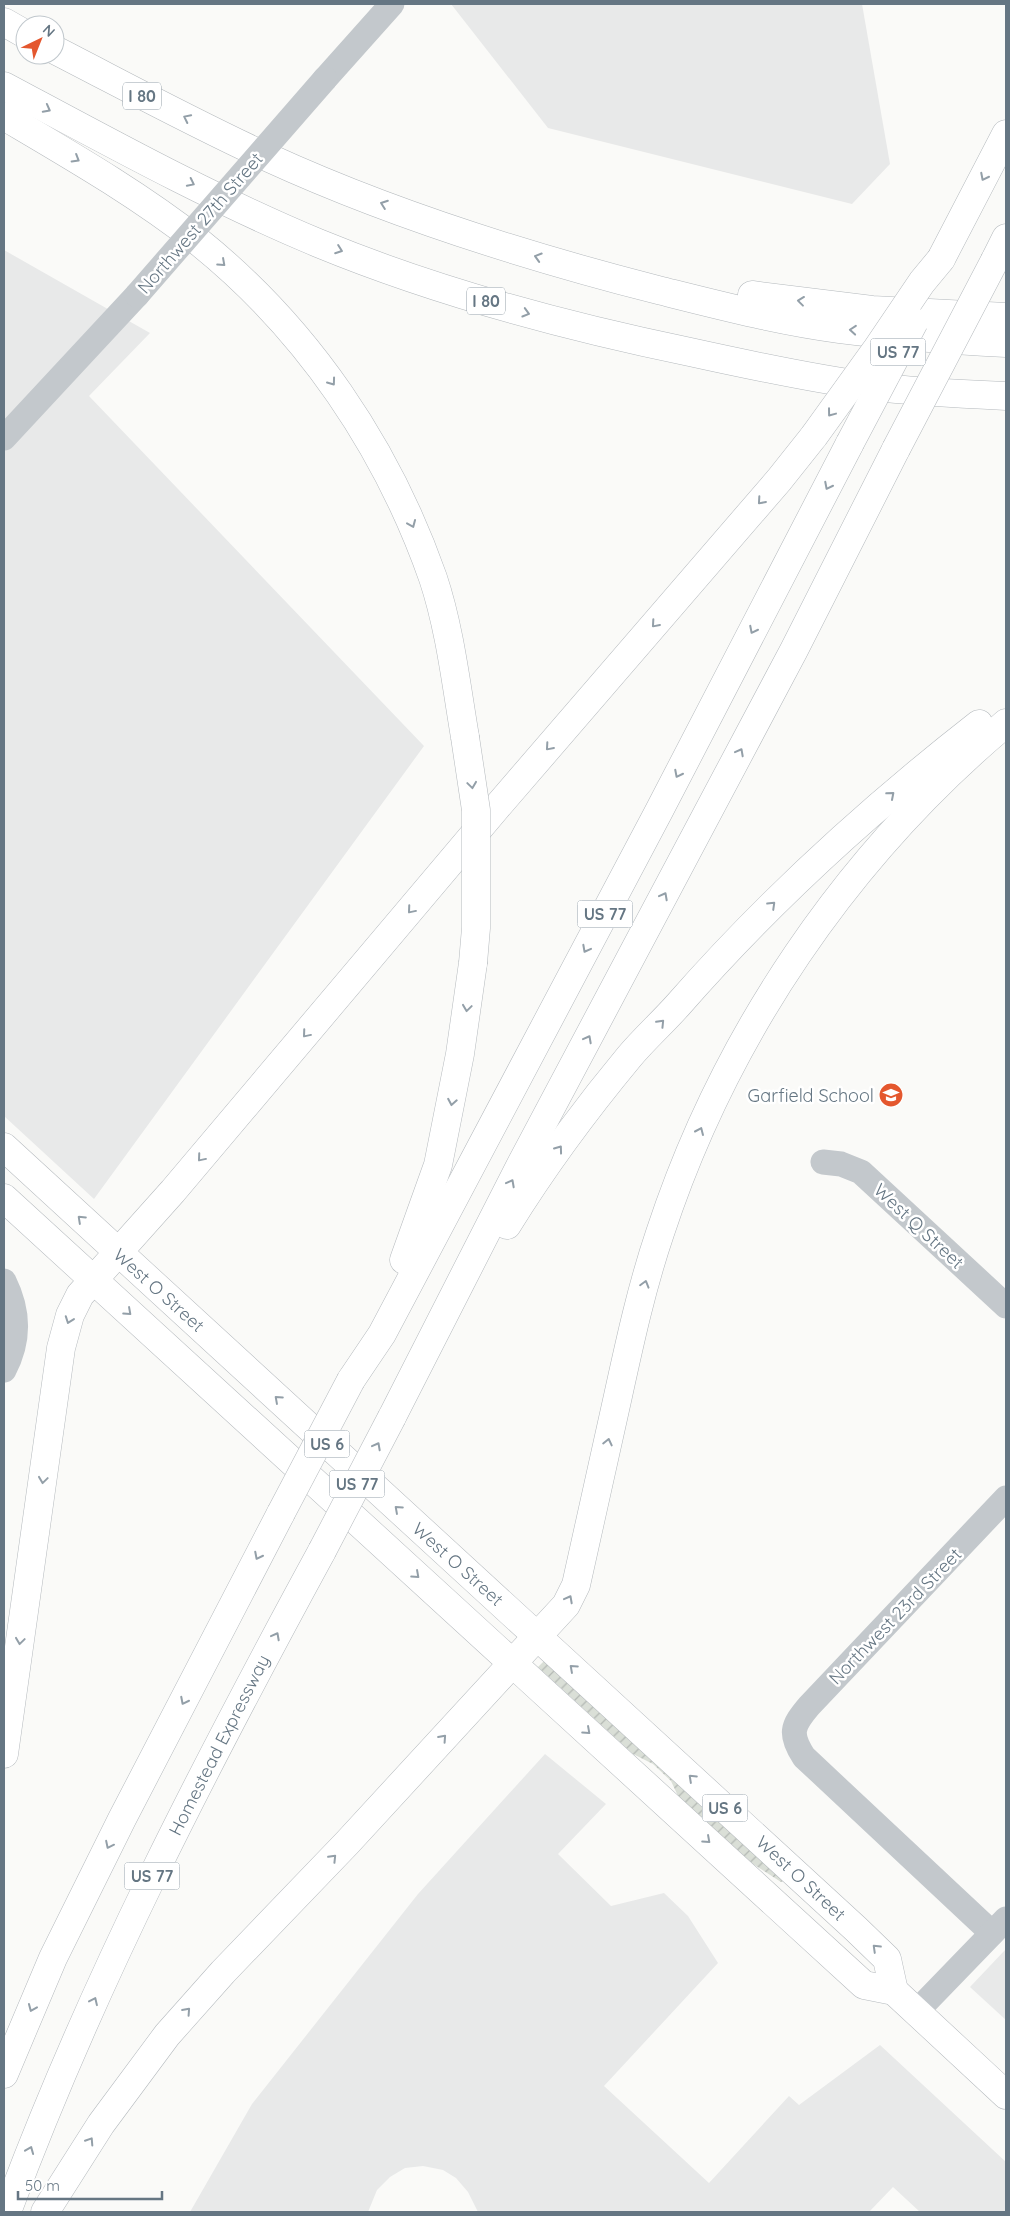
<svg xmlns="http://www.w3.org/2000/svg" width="1010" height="2216" viewBox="0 0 1010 2216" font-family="Quicksand,sans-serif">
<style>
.built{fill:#e8e9e9}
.garden{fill:url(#garden-furrows)}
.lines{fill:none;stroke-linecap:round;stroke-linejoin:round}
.major-casing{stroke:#b5babe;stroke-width:29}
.highway-casing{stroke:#b4b9bd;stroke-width:29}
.minor{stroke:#c3c8cc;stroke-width:25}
.major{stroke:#fff;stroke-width:28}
.highway{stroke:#fff;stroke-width:28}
.highway-bridge-casing{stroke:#b4b9bd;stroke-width:29;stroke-linecap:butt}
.minor-bridge{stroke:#c3c8cc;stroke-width:25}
.highway-bridge{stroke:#fff;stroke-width:28}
.oneway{stroke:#939fa8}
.labels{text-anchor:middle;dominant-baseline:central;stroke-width:5;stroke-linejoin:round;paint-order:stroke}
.shield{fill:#fff;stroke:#939fa8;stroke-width:1}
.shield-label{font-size:16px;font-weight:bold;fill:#657683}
.street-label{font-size:18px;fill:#657683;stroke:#fff}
.poi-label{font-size:18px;fill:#657683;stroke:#fff;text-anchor:end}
</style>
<defs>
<pattern id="garden-furrows" width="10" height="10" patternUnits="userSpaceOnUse" patternTransform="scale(1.25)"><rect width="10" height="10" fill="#dadfd7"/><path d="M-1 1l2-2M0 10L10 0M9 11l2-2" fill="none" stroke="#b4b9b4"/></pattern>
</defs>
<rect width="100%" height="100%" fill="#fafaf8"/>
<g class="built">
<path d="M451,4h411l28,160 -38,40 -304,-76z"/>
<path d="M4,250l146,83 -61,63 335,350 -330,453 -90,-83z"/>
<path d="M545,1754l61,50 -48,50 53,52 53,-13 24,23 30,47 -114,123 105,97 80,-87 10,9 81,-60 126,117v50h-86l-27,-25 -24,25h-391l-10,-20 -12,-14 -13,-8 -20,-4 -18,2 -15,9 -13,13 -9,22h-178l62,-108 166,-210z"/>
<path d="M1006,1949v71l-36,-33z"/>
</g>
<path class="garden" d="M544,1661l240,220 -3,1 -28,-18 -75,-68 -7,-15 -18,-17 -20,-10 -95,-87z"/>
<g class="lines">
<defs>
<g id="major">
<path d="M4,1147l852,782 31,30 7,32"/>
<path d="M4,1198l860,787 30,6 112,104"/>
</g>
<g id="highway">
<path d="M4,22l21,12"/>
<path d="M55,50c70,36 140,74 212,107 124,57 258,99 391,133 60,15 121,31 182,39 55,7 111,11 166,14"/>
<path d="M4,86c103,55 206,112 314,157 119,49 246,83 372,109 59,13 119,26 178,34 46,6 92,8 138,10"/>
<path d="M4,116c66,39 134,78 195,126 108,87 188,205 234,336 17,51 23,106 32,159"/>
<path d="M941,259l65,-125"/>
<path d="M995,260l11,-22"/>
<path d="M752,295l120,15 134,7"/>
<path d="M507,1225c36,-58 78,-115 122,-168 15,-18 33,-34 49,-52 91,-104 192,-196 301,-281"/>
<path d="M404,1260l34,-95 22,-111 13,-91"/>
<path d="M351,1380l31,-46 277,-523 191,-368"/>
<path d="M392,1417l128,-251 274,-516 102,-201"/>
<path d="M4,1754l57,-406 9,-33 10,-20 93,-104 324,-384 282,-327 35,-44"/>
<path d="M4,2074l49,-116 69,-139 159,-306"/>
<path d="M7,2212c85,-229 198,-446 315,-661"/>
<path d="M45,2212l56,-88 66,-89 56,-63 124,-129 219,-238 10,-20c14,-63 28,-126 42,-189 12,-55 24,-110 42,-163 65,-198 187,-377 346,-510"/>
</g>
</defs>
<use href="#major" class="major-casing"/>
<use href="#highway" class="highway-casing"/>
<g class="minor">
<path d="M325,79l67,-75"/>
<path d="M4,438l133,-143"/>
<path d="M823,1162l18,2 20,8 145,134"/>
<path d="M4,1281c15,30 16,59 0,89"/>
<path d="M992,1933l-188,-176c-15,-23 -12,-31 5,-51l197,-208"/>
<path d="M916,2012l90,-93"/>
</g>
<use href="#major" class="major"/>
<use href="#highway" class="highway"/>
<defs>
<g id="highway-bridge">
<path d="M814,436l62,-86 46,-68 19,-23"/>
<path d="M850,443l64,-121"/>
<path d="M896,449l99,-189"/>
<path d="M465,737l11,73v118l-3,35"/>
<path d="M281,1513l70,-133"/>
<path d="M322,1551l70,-134"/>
</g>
</defs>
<use href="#highway-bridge" class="highway-bridge-casing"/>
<path class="minor-bridge" d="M137,295l188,-216"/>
<use href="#highway-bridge" class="highway-bridge"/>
</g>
<defs><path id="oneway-chevron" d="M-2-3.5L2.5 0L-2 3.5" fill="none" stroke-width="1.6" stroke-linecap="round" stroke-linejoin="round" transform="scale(1.25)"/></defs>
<g class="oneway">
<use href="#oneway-chevron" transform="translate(47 109) rotate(28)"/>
<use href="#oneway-chevron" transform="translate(187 118) rotate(-154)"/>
<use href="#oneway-chevron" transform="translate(76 159) rotate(31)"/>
<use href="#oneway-chevron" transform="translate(984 177) rotate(117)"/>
<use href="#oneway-chevron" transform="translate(191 183) rotate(26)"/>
<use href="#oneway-chevron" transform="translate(384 204) rotate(-160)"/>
<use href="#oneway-chevron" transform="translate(339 250) rotate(20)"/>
<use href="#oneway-chevron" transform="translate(538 257) rotate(-163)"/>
<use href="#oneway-chevron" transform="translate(222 263) rotate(42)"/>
<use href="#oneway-chevron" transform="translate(801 301) rotate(-173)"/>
<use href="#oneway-chevron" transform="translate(526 313) rotate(16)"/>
<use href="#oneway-chevron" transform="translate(853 330) rotate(-175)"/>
<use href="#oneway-chevron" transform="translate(332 382) rotate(54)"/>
<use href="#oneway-chevron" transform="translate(831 413) rotate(127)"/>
<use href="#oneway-chevron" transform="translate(828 486) rotate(117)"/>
<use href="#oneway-chevron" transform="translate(761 501) rotate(131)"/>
<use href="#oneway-chevron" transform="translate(412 524) rotate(67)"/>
<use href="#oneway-chevron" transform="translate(655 624) rotate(131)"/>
<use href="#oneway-chevron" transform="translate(753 630) rotate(117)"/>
<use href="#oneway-chevron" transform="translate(549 747) rotate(131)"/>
<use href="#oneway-chevron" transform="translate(740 752) rotate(-62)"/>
<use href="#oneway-chevron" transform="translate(678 774) rotate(117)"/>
<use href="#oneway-chevron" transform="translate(472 785) rotate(82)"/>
<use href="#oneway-chevron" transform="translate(891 795) rotate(-41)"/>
<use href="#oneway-chevron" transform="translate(664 896) rotate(-62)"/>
<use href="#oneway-chevron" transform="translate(772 905) rotate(-44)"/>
<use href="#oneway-chevron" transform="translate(411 910) rotate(130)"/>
<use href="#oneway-chevron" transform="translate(586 949) rotate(118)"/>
<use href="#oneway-chevron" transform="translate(467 1008) rotate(98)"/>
<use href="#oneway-chevron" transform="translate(661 1023) rotate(-46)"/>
<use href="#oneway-chevron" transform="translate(306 1034) rotate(130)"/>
<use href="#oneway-chevron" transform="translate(588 1039) rotate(-62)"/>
<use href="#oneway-chevron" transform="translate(452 1102) rotate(100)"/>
<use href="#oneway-chevron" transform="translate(700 1131) rotate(-66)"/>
<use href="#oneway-chevron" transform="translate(559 1149) rotate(-54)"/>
<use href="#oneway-chevron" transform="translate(201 1158) rotate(130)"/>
<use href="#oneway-chevron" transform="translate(511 1183) rotate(-62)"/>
<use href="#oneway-chevron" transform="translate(81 1219) rotate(-137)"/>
<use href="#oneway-chevron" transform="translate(645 1284) rotate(-74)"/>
<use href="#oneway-chevron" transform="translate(128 1312) rotate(42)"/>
<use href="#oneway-chevron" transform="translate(69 1320) rotate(110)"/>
<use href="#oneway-chevron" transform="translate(278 1399) rotate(-138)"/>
<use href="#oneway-chevron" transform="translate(608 1442) rotate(-77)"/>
<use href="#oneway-chevron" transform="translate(377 1446) rotate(-62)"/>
<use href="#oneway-chevron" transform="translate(43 1480) rotate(98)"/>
<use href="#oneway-chevron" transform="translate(398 1509) rotate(-138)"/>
<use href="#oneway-chevron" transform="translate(258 1556) rotate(117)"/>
<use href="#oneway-chevron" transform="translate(416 1575) rotate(42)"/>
<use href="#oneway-chevron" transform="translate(569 1599) rotate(-62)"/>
<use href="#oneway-chevron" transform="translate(276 1636) rotate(-62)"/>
<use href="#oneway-chevron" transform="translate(20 1641) rotate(98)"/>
<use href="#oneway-chevron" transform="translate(573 1668) rotate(-138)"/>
<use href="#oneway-chevron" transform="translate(184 1701) rotate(117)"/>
<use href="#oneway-chevron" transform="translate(587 1731) rotate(42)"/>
<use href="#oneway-chevron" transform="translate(443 1738) rotate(-48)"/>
<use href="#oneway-chevron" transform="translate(692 1778) rotate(-137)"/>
<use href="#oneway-chevron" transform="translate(707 1840) rotate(42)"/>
<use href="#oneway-chevron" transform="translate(109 1845) rotate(116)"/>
<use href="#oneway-chevron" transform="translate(333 1858) rotate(-46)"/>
<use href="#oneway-chevron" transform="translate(876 1948) rotate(-136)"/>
<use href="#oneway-chevron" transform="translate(94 2001) rotate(-65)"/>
<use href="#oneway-chevron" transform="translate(32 2008) rotate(113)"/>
<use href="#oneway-chevron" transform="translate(187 2011) rotate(-48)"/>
<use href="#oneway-chevron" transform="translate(90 2141) rotate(-57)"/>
<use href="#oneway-chevron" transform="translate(30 2150) rotate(-68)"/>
</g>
<defs>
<symbol id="school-disc" viewBox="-11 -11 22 22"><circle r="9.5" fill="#e4572e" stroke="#fff"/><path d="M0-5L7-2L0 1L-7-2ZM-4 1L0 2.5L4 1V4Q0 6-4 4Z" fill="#fff"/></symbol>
</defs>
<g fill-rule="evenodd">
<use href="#school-disc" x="877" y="1081" width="28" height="28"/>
</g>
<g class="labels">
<g class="shield">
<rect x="123" y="82.5" width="38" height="27" rx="4"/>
<rect x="467" y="287.5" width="38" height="27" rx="4"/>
<rect x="870.5" y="338.5" width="55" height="27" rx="4"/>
<rect x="577.5" y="900.5" width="55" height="27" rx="4"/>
<rect x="304.5" y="1430.5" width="45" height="27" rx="4"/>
<rect x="329.5" y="1470.5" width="55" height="27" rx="4"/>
<rect x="702.5" y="1794.5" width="45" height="27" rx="4"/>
<rect x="124.5" y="1862.5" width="55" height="27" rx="4"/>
</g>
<g class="shield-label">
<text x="142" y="96">I 80</text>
<text x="486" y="301">I 80</text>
<text x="898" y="352">US 77</text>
<text x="605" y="914">US 77</text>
<text x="327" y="1444">US 6</text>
<text x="357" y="1484">US 77</text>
<text x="725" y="1808">US 6</text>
<text x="152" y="1876">US 77</text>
</g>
<g class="street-label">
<text transform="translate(200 223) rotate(-49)">Northwest 27th Street</text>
<text transform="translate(919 1226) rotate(43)">West Q Street</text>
<text transform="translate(159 1290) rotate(42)">West O Street</text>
<text transform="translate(458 1564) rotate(42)">West O Street</text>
<text transform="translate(895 1616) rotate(-46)">Northwest 23rd Street</text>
<text transform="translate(219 1745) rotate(-63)">Homestead Expressway</text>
<text transform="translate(801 1878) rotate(43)">West O Street</text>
</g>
<g class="poi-label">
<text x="874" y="1095">Garfield School</text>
</g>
</g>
<rect width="1010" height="2216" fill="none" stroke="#657683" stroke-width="10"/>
<g transform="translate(40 40) rotate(43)"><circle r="24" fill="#ffffff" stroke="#c1c8cd"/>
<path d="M0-4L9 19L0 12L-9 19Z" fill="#e4572e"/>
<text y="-8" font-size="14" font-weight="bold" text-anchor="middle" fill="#657683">N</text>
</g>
<path d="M18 2191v8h144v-8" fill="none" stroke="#657683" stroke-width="2.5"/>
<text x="25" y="2191" font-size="15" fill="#657683" stroke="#ffffff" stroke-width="4" paint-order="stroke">50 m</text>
</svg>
